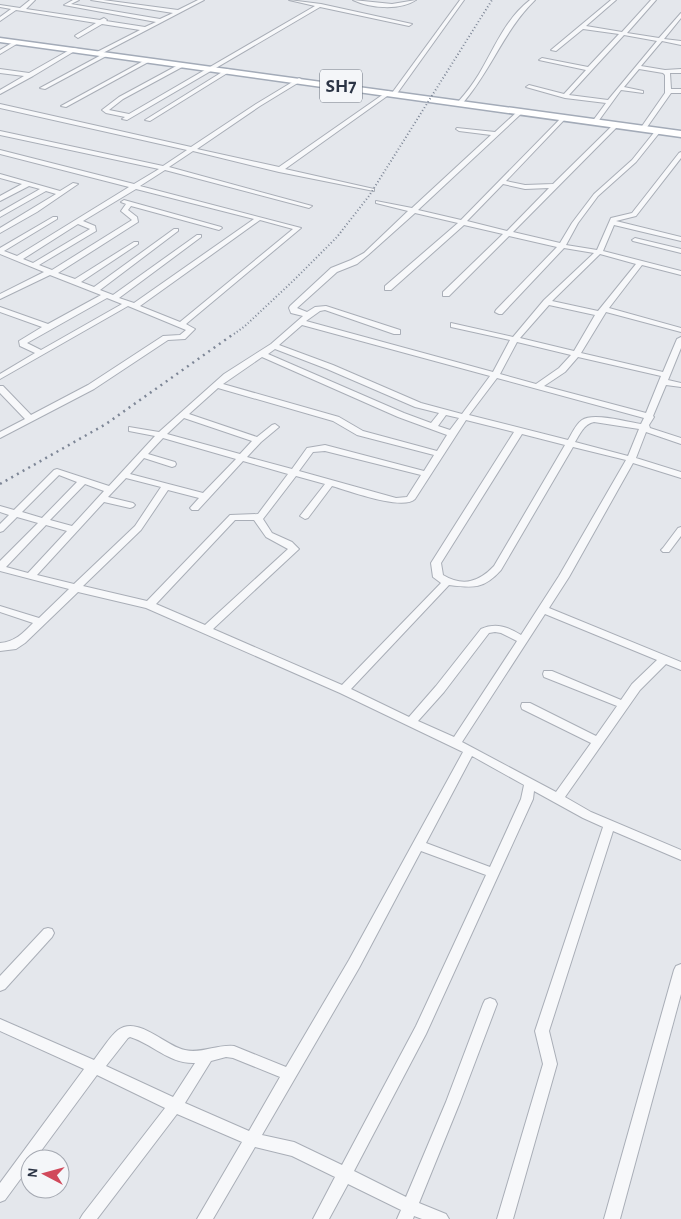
<svg xmlns="http://www.w3.org/2000/svg" width="681" height="1219" viewBox="0 0 681 1219" font-family="'Alegreya Sans',sans-serif">
<style>
.lines{fill:none;stroke-linecap:round;stroke-linejoin:round}
.minor-casing{stroke:#a9aeb7;stroke-width:2}
.primary-casing{stroke:#a3abb8;stroke-width:3}
.minor{fill:#f7f8fa;fill-rule:evenodd}
.primary{fill:#fff;fill-rule:evenodd}
.rail-far1{stroke:#7d8696;stroke-width:2;stroke-dasharray:1 2.5;stroke-linecap:butt}
.rail{stroke:#7d8696;stroke-width:2.5;stroke-dasharray:2 4.5;stroke-linecap:butt}
.labels{text-anchor:middle;dominant-baseline:central;stroke-width:4;stroke-linejoin:round;paint-order:stroke}
.shield{fill:#f4f6f9;stroke:#676e7b;stroke-width:1}
.shield-label{font-size:19px;font-weight:bold;fill:#2b3445}
</style>
<rect width="100%" height="100%" fill="#e4e7ec"/>
<g class="lines">
<defs>
<g id="minor">
<path d="M30,0h5l-9,9 74,11 4,-2 3,2 -1,1 39,6 11,-5 -92,-17 9,-5h6l-8,4 89,15 13,-6 -82,-13h12l75,10 20,-10h6l-105,55 -3,-2 1,-1 43,-22 -38,-6 -24,14 -3,-2 1,-1 20,-12 -80,-13 -16,11v-4l11,-8 -11,-2v-2l20,3z"/>
<path d="M289,0l32,4 91,20 -3,2 -89,-19 -193,113 -5,-1 3,-2 -19,-4 -4,-3 17,-13 61,-33h4v2l-61,33 -14,11 20,4 186,-108z"/>
<path d="M353,0l39,4 24,-4c-17,11 -46,8 -63,0z"/>
<path d="M460,0h4l-68,95h-4v-2z"/>
<path d="M530,0h5c-31,30 -44,71 -73,104h-4v-2c8,-9 15,-18 21,-28 15,-25 27,-56 51,-74z"/>
<path d="M611,0h5l-30,26 36,6 29,-32h5l-29,33 32,5 22,-25v5l-17,21 17,2v4l-19,-4 -21,25 24,4 16,-1v4h-11l1,16h10v4h-10l-26,37 -5,-1 25,-36v-18l-2,-2 -24,-4 -15,18 19,4v2l-22,-3 -24,33 -2,1 -3,-2 14,-19 -41,-5 -39,-11 3,-2 35,9 22,-24 -47,-10 3,-2 46,9 31,-33 -36,-5 -27,22 -5,-1zM624,35l33,6 -49,59 -39,-5z"/>
<path d="M15,41l5,1 -20,12v-4z"/>
<path d="M73,48l5,1 -45,27 -33,18v-4l24,-14 -24,-3v-4l29,4z"/>
<path d="M105,53l5,1 -65,35 -5,-1z"/>
<path d="M147,59l5,1 -86,47 -5,-1z"/>
<path d="M227,69l2,1v2l-79,49 -5,-1z"/>
<path d="M299,78l2,1v2l-41,25 -63,43 82,18 109,-76 2,1v2l-105,75 89,20v2l-95,-19 -86,-21 -24,16 143,39 -3,2 -144,-38 -25,16 161,42 -115,96 9,5 -10,10 -17,1 -74,49 -94,49v-6l25,-13 -25,-26v-7h3l28,29 57,-30 75,-49 17,-1 6,-5 -58,-24 -128,73v-5l35,-21 -15,-7 -1,-5 23,-14 -42,-15v-5l48,17 53,-29 -51,-20 -50,24v-5l44,-22 -44,-18v-6l53,-31h4v2l-53,32 13,5 112,-69 -129,-33v-4l134,34 25,-15 -159,-34v-4l163,35 24,-16 -187,-42v-4l191,43 65,-43zM136,189l118,30 -120,84 -15,-5 82,-61v-2h-4l-84,60 -13,-5 78,-59v-2h-4l-80,58 -13,-5 57,-38v-2h-4l-59,37 -17,-6 80,-51 -1,-5 -9,-7 3,-4 88,24 3,-2 -1,-1 -97,-27 -3,2 5,2 -5,7 11,9 -80,50 -13,-5 57,-34 -1,-5 -12,-5zM260,220l33,9 -113,93 -40,-16zM78,224l12,5 -57,34 -10,-4zM107,298l15,6 -81,46 -14,-7z"/>
<path d="M518,111l5,1 -105,98 43,10 102,-104 3,2 -1,1 -59,62 19,4 28,-1 61,-60h4v2l-105,106 47,11 12,-20 22,-29 38,-34 24,-30h4v2l-24,30 -38,34 -20,27 -12,22 31,5 14,-32 21,-5 47,-60 2,-1v6l-45,58 -20,5 65,16v4l-67,-16 -11,26 78,20v4l-39,-10 -33,43 72,20v4l-75,-20 -25,41 82,19 14,-33 4,-2v11l-13,32 13,3v4l-15,-2 -13,31 1,1 -5,8 1,3 31,10v6l-35,-12 -10,26 45,14v6l-48,-15 -64,114 -20,31 132,54v8l-15,-6 -26,26 -75,107 26,15 90,38v10l-68,-29 -64,200 8,33 -44,155h-16l46,-155 -8,-33 68,-204 -20,-9 -49,-27 -1,8 -107,235 -72,137 52,26 40,-95 37,-98 2,-4 5,-2 5,2 2,4 -37,98 -41,101 27,11 3,5h-27l-8,-3 -1,3h-16l4,-9 -53,-26 -19,35h-16l22,-42 -43,-21 -37,-9 -42,72h-16l45,-77 -65,-28 -80,105h-17l3,-5 82,-106 -68,-33 -62,84h-5v7l-25,34 -5,2v-19l84,-114 -84,-38v-12l94,41c7,-9 16,-24 24,-30 20,-15 47,16 67,20 16,4 33,-6 49,-4l52,21 63,-107 114,-208 -123,-59 -194,-85 -68,-16 -53,51 -9,6 -16,2v-8c15,-1 23,-10 33,-20l-33,-11v-6l39,12 30,-29 -69,-18v-10l38,-38 -21,-6 -14,14 -3,1v-8l9,-9 -9,-3v-6l14,4 40,-40 3,-1 52,17 46,-50 -26,-5v-4l30,5 65,-58 47,-30 32,-28 -12,-3 -2,-5 1,-2 41,-38 20,-8 13,-7 44,-42 -32,-8v-2l36,7 79,-73 -32,-4 -3,-2 1,-1 38,4zM503,184l22,5 24,-1 -42,43 -40,-10zM415,213l43,10 -73,63v4h6l73,-65 39,9 -60,58v4h6l60,-60 48,11 -61,63 -1,2 4,2h3l62,-66 30,5 -50,47 -31,37 -62,-14v4l59,13 -17,32 -187,-51 14,-10 5,-1 69,24h6v-4l-74,-24 -11,1 -8,5 -10,-4 40,-36 20,-8 11,-9zM600,254l36,10 -38,47 -46,-10zM549,305l46,10 -21,36 -54,-13zM302,325l188,51 -28,38 -41,-11 -88,-38 -54,-20zM517,342l54,13 -12,13 -23,16 -36,-10zM275,349l52,20 88,38 24,6 -8,10 -27,-10 -136,-59zM262,357l136,60 49,18 -10,16 -74,-20 -24,-14 -116,-33zM578,357l83,19 -15,37 -102,-27 21,-14zM497,378l147,40 -3,6c-14,-2 -48,-12 -59,-4 -7,5 -10,14 -14,20l-99,-25zM218,388l115,33 24,14 77,20 -10,16 -99,-26 -18,3 -15,21 -45,-12 14,-15 18,-15 -4,-3 -3,1 -15,12 -68,-23zM446,415l13,3 -9,12 -12,-4zM184,418l68,23 -12,13 -73,-20zM466,420l48,12 -83,131 2,14 8,6 -99,102 -129,-56 86,-80 -7,-7 -20,-9 -9,-14 33,-43 29,8 -25,32 5,3 3,-1 24,-32c17,5 71,25 83,13zM594,422l45,7 -11,27 -53,-14c5,-8 9,-18 19,-20zM522,434l43,11 -71,121c-15,16 -31,21 -51,9l-2,-12zM163,438l73,21 -33,34 -73,-19 14,-16 28,9 3,-1 1,-2 -1,-2 -27,-8zM573,447l53,13 -67,116 -38,59c-13,-8 -25,-13 -40,-6l-45,57 -27,31 -58,-28 98,-104c25,3 35,4 52,-15zM325,451l96,24 -14,22 -11,1 -97,-27 14,-19zM243,461l45,13 -30,40 -28,1 -83,86 -64,-15 58,-56 27,-40 31,8 -9,10 2,2h6zM59,475l18,7 -35,36 -20,-6zM126,478l35,9 -26,39 -61,58 -37,-9 67,-73 26,6 3,-1 2,-2 -2,-2 -25,-6zM85,484l19,7 -32,35 -22,-6zM235,520h19l12,17 22,12 -83,76 -49,-21zM46,525l21,6 -39,42 -22,-6zM545,614l112,46 -25,24 -11,16 -69,-29h-8l-1,3 1,3 73,29 -21,30 -66,-33h-8l-1,3 1,3 69,34 -35,49 -94,-50zM495,632l6,1 16,8 -63,96 -36,-16 26,-29 45,-59zM472,756l52,29 -3,14 -31,68 -64,-24zM421,851l65,24 -70,151 -74,139 -48,-23 -32,-7 97,-167zM130,1037c23,7 39,27 65,26l-22,34 -67,-31 22,-28zM226,1057l7,1 47,19 -31,54 -64,-28 26,-42z"/>
<path d="M0,174l60,17 13,-8 5,1 -41,28 -37,21v-5l56,-34 -10,-3 -46,26v-5l40,-23 -11,-3 -29,15v-5l22,-12 -22,-6z"/>
<path d="M635,238l46,11v4l-48,-12 -1,-1z"/>
<path d="M681,527v9l-12,16h-6l-2,-2 2,-2 15,-20z"/>
<path d="M48,928l4,1 2,4 -2,4 -47,52 -5,2v-15l44,-47z"/>
<path d="M681,964v30l-61,225h-16l70,-249 2,-4z"/>
</g>
<path id="primary" d="M0,38l681,93v6l-681,-95z"/>
</defs>
<use href="#minor" class="minor-casing"/>
<use href="#primary" class="primary-casing"/>
<use href="#minor" class="minor"/>
<use href="#primary" class="primary"/>
<path class="rail-far1" d="M234,334l11,-8 48,-45 44,-44 32,-41 123,-196"/>
<path class="rail" d="M0,484l106,-60 129,-91"/>
</g>
<g class="labels">
<rect class="shield" x="320" y="69.5" width="42" height="33" rx="4"/>
<g class="shield-label">
<text x="341" y="86">SH7</text>
</g>
</g>
<g transform="translate(45 1174) rotate(276)"><circle r="24" fill="#f4f6f9" stroke="#a4a8b1"/>
<path d="M0-4L9 19L0 12L-9 19Z" fill="#d1495b"/>
<text y="-8" font-size="14" font-weight="bold" text-anchor="middle" fill="#2b3445">N</text>
</g>
</svg>
